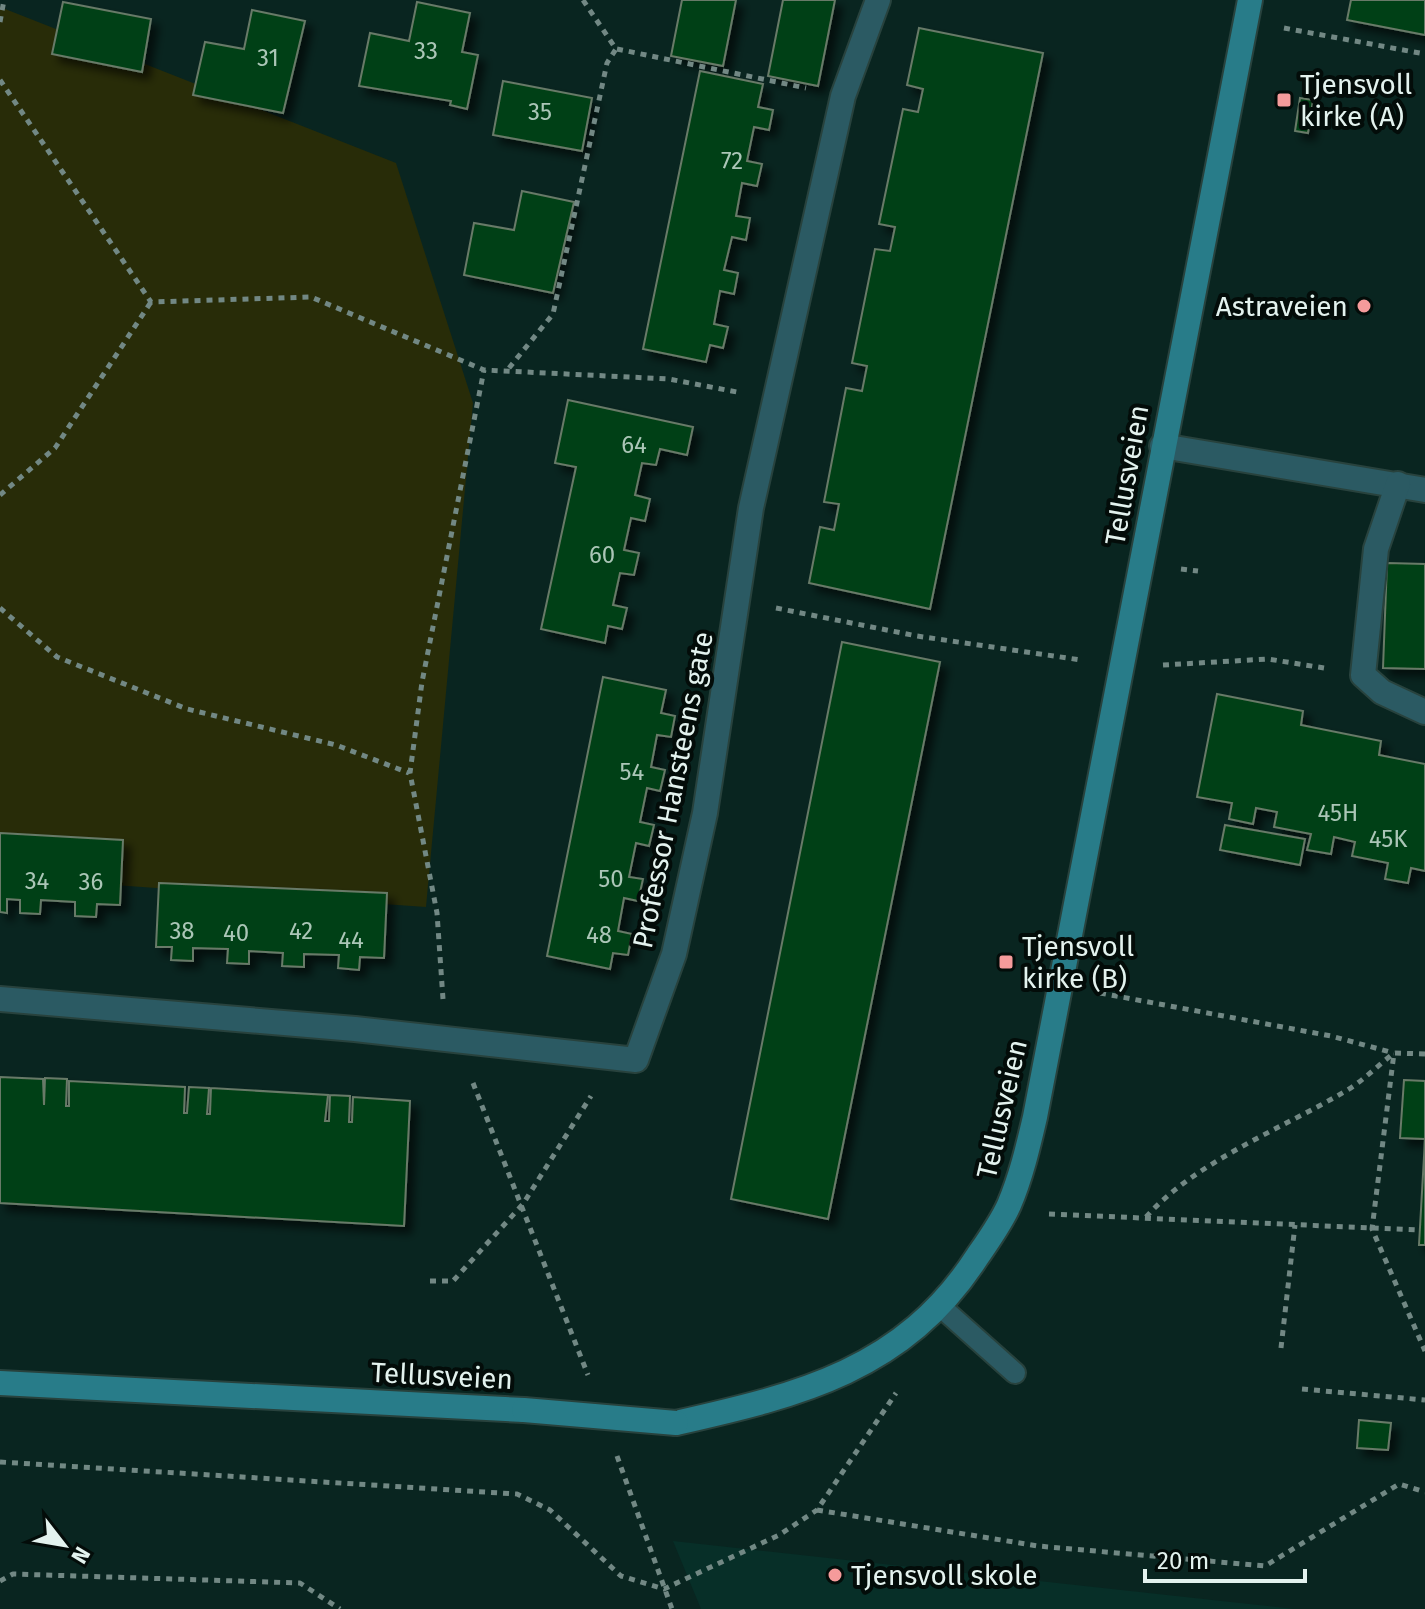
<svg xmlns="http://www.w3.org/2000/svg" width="1425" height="1609" viewBox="0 0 1425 1609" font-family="'Fira Sans',sans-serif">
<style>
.built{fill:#072f28}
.green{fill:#282c08}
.building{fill:#034013;stroke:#677a68;stroke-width:2;filter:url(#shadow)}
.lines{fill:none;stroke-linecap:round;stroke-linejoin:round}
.lane-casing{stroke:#28423d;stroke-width:24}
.street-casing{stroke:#28423d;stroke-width:28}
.secondary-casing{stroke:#28423d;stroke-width:28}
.path{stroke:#728884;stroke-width:5;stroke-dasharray:6 6;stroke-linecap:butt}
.lane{stroke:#2b5a63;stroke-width:20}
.street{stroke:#2b5a63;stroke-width:24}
.secondary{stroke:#287c89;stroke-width:24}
.secondary-bridge-casing{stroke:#28423d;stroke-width:28;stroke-linecap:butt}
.secondary-bridge{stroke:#287c89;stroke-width:24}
.poi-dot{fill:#f59b9b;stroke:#030c09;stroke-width:3}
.labels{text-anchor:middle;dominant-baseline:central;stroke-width:8;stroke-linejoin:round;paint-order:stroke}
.number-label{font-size:24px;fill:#abc6b7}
.poi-label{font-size:28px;fill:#e3f2ee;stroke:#030c09;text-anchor:start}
.street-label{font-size:28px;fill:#e3f2ee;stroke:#030c09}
</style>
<defs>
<filter id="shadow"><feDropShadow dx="7" dy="7" stdDeviation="4" flood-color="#0009"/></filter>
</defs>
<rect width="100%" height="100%" fill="#092520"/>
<path class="built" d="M673,1541l621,68h-593z"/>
<path class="green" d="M0,7l396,156 77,240 -47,504 -426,-30z"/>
<g class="building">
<path d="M682,0h54l-13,66 -52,-10z"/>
<path d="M783,0h52l-17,86 -50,-10z"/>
<path d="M1351,0h74v35l-78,-15z"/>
<path d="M63,2l88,17 -9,53 -90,-18z"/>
<path d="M417,2l53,11 -8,39 16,3 -11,54 -17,-4 1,-4 -92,-15 11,-53 39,8z"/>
<path d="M252,10l53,11 -22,92 -90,-18 12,-53 39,7z"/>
<path d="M919,28l124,25 -113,556 -121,-26 11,-56 14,3 5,-26 -15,-2 22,-114 16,3 5,-25 -15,-3 23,-114 15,2 5,-24 -16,-3 24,-115 15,3 5,-23 -16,-4z"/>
<path d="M700,71l63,13 -5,23 15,3 -4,20 -15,-3 -7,34 15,3 -5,22 -15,-3 -6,33 14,2 -4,22 -14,-3 -8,33 14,3 -4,21 -14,-3 -6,33 14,3 -5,21 -13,-3 -4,17 -63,-13z"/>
<path d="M503,81l89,17 -10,53 -89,-16z"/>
<path d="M1300,98l13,2 -5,33 -13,-2z"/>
<path d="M522,191l52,11 -21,91 -89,-18 10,-52 40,7z"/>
<path d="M568,400l125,27 -6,28 -27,-6 -4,16 -14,-2 -7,32 15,4 -5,22 -14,-3 -7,32 15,3 -5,22 -14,-2 -7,32 14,3 -5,21 -14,-3 -3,17 -64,-14 35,-162 -21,-4z"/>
<path d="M1387,563l38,1v105l-42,-1z"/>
<path d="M842,642l98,20 -112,557 -97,-20z"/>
<path d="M603,677l63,13 -5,23 14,3 -4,21 -14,-2 -6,32 14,3 -5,21 -13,-3 -7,34 14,3 -5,21 -13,-3 -7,34 14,2 -5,22 -14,-3 -6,33 14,3 -4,21 -15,-2 -3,16 -63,-13z"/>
<path d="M1217,694l86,17 -2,14 80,16 -2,14 46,9v107l-14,-3 -3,15 -23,-4 3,-16 -36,-7 3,-14 -21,-5 -3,17 -24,-4 4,-16 -37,-7 3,-15 -21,-4 -3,16 -24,-5 3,-16 -35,-6z"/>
<path d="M1225,825l80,14 -5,26 -80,-15z"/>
<path d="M0,833l123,7 -3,65 -23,-1 -1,13 -21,-1v-14l-34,-2 -1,14 -20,-1v-13l-13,-1v14l-7,-1z"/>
<path d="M159,883l228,10 -3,65 -24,-1 -1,13 -21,-2 1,-13 -35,-1v13l-22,-1 1,-13 -34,-2v13l-22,-1 1,-14 -35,-1v13l-22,-1 1,-13h-16z"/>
<path d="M0,1077l43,2 1,26 1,-27 22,1 -1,27h3v-25l116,6 -1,26h3l2,-26 20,1 -2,26h3l1,-26 117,7 -3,26h4l1,-26 20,1 -1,26h3l1,-25 57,4 -6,125 -404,-23z"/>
<path d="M1404,1080l21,1v164h-6l6,-106 -25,-1z"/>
<path d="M1359,1420l32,3 -3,27 -31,-2z"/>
</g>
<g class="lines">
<defs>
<path id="lane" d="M941,1307l74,66"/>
<g id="street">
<path d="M1162,446l263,44"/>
<path d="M1398,484l-22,65 -13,126 19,17 43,20"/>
<path d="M0,999l355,30 281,31 38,-106 31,-141 46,-305 92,-412 35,-96"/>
</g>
<g id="secondary">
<path d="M0,1383l524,27"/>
<path d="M676,1423c124,-28 228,-53 301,-166 11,-16 24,-34 32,-52 12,-28 19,-58 26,-88l215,-1117"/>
</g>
</defs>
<use href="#lane" class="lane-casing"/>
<use href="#street" class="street-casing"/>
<use href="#secondary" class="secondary-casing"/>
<g class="path">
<path d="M0,22l4,-22"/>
<path d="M1284,28l141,26"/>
<path d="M617,49l189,39"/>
<path d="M0,80l151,222 160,-5 173,73 185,9 68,13"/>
<path d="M509,368l44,-54 54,-251 9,-14 -33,-49"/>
<path d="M0,495l55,-47 96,-146"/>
<path d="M1181,569l17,2"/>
<path d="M0,608l57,49 130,52 149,36 73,28"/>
<path d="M776,608l141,28 164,24"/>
<path d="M1163,665l105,-6 56,9"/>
<path d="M1100,993l231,43 63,17"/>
<path d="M443,999l-6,-86 -27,-140 12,-91 62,-312"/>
<path d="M1425,1054l-31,-1 -22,176 53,122"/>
<path d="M473,1083l115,292"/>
<path d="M1049,1214l371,16"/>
<path d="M1146,1217c49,-55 135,-88 198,-125 18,-10 33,-26 49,-38"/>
<path d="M430,1281h23l70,-77 68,-108"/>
<path d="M1281,1348l14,-123"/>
<path d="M1302,1389l123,11"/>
<path d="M617,1456l55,153"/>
<path d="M0,1462l517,32 33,16 71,66 43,13 115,-54 38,-25 79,-117"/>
<path d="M817,1510l221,36 227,20 134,-82 26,8"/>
<path d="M0,1581l13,-7 287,9 40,26"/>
</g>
<use href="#lane" class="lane"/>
<use href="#street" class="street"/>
<use href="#secondary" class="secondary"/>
<defs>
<path id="secondary-bridge" d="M524,1410l152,13"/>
</defs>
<use href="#secondary-bridge" class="secondary-bridge-casing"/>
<use href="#secondary-bridge" class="secondary-bridge"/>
</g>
<g class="poi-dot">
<rect x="1276" y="92" width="16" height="16" rx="4"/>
<circle cx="1364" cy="306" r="8"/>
<rect x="998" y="954" width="16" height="16" rx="4"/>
<circle cx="835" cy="1575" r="8"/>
</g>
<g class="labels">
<g class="number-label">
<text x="426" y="51">33</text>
<text x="268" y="58">31</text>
<text x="540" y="112">35</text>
<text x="732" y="161">72</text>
<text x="634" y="445">64</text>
<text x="602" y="555">60</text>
<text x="632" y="772">54</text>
<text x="1338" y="813">45H</text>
<text x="1388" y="839">45K</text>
<text x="611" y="879">50</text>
<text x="37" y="881">34</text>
<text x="91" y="882">36</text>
<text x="182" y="931">38</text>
<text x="301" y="931">42</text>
<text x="236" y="933">40</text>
<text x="599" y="935">48</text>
<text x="351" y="940">44</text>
</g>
<g class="poi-label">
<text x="1300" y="84">Tjensvoll<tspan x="1300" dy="32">kirke (A)</tspan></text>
<text x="1348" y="306" text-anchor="end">Astraveien</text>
<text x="1022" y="946">Tjensvoll<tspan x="1022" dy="32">kirke (B)</tspan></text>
<text x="851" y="1575">Tjensvoll skole</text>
</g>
<g class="street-label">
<text transform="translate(1127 475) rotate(-80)">Tellusveien</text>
<text transform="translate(673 790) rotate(-79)">Professor Hansteens gate</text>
<text transform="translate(1002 1109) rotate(-77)">Tellusveien</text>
<text transform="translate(442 1376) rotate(3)">Tellusveien</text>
</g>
</g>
<g transform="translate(64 1545) rotate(121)" stroke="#030c09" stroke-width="6" paint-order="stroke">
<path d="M0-6L14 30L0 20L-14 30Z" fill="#e3f2ee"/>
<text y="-12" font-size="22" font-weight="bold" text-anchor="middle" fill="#e3f2ee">N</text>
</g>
<path d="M1145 1569v12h160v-12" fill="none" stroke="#e3f2ee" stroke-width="4"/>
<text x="1157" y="1569" font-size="24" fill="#e3f2ee" stroke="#030c09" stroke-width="6" paint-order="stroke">20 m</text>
</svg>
